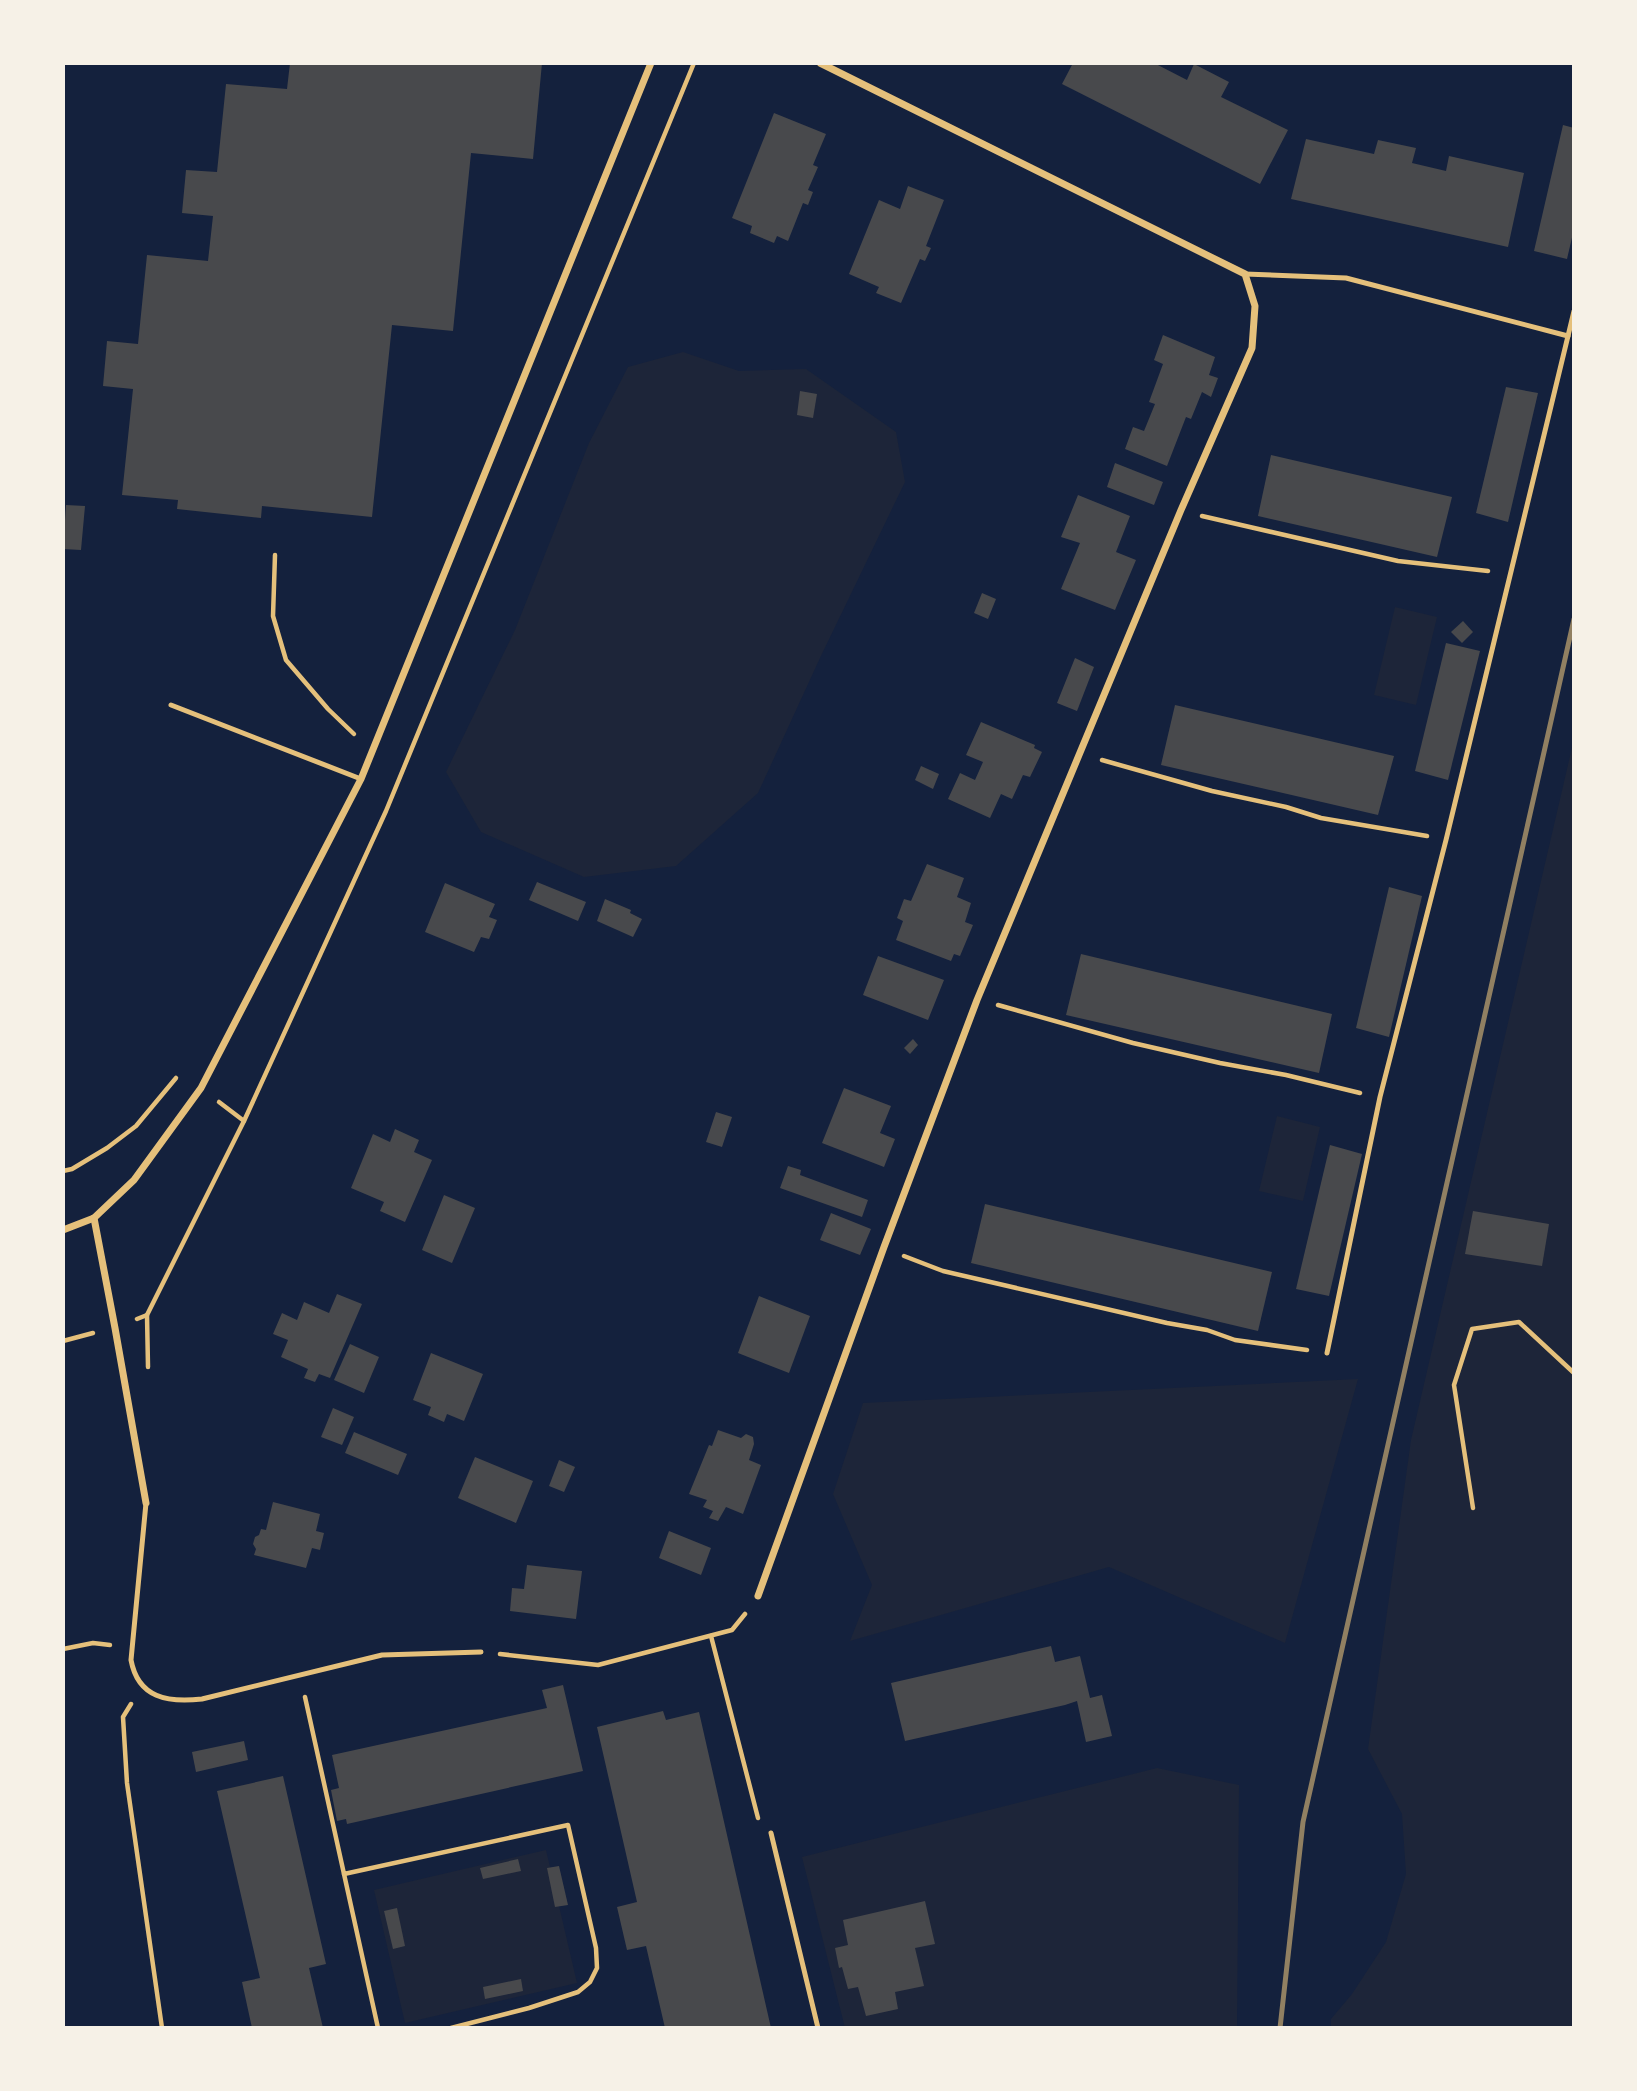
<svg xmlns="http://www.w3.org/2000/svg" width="1637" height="2091" viewBox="0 0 1637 2091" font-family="Ubuntu,sans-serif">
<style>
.green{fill:#1d2539}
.building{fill:#48494c}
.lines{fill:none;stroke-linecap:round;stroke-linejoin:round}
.path{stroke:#e5c07b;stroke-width:4.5}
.service{stroke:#e5c07b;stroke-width:5}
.minor{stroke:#e5c07b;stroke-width:7}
.rail{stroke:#918062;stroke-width:5}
</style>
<rect width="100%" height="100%" fill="#14213d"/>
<g class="green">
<path d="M683,352l56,19 67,-2 90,63 9,50 -85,176 -62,135 -82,73 -92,11 -103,-45 -35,-60 69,-142 74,-187 39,-76z"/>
<path d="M1395,607l42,10 -21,88 -42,-10z"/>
<path d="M1574,739v1289h-243v-9l21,-25 34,-52 20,-68 -4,-60 -34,-65 43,-309z"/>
<path d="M1277,1116l43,11 -17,74 -44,-10z"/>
<path d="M1358,1379l-73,264 -176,-76 -259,74 22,-56 -39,-91 30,-91z"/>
<path d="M1157,1768l82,17 -2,243h-392l-43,-171z"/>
<path d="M546,1850l31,133 -172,40 -31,-133z"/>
</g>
<g class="building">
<path d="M290,63h252l-9,96 -62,-6 -18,178 -61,-6 -20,192 -110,-11 -1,12 -84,-9 1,-9 -56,-5 11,-106 -30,-3 4,-45 31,3 9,-89 61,6 5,-45 -31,-3 4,-43 31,2 9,-88 61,5z"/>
<path d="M1073,63h81l33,17 7,-16 35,18 -8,15 67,33 -28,54 -198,-100z"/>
<path d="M774,113l52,21 -13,31 5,2 -10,23 5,2 -5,13 -5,-2 -15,38 -11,-5 -3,7 -24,-10 2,-7 -20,-8z"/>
<path d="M1563,125l11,3v101l-7,30 -33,-8z"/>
<path d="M1306,139l68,15 4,-14 38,8 -4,15 34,8 3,-15 75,17 -16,74 -217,-48z"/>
<path d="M908,186l36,14 -18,46 5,2 -6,13 -5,-2 -19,44 -25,-10 3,-6 -30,-13 30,-74 21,9z"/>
<path d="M1163,335l52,22 -6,18 9,3 -7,19 -9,-5 -11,27 -5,-2 -19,49 -42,-17 8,-22 11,4 11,-27 -6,-2 14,-38 -9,-4z"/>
<path d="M1506,387l32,6 -30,129 -32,-9z"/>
<path d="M800,391l17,3 -4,24 -16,-3z"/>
<path d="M1271,455l181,42 -15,60 -179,-41z"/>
<path d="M1115,463l48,19 -9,23 -47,-18z"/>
<path d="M1078,495l52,21 -14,36 20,8 -21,50 -54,-21 19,-46 -19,-6z"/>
<path d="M66,505l19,1 -4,44 -18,-1z"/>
<path d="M982,593l14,6 -8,20 -14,-6z"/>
<path d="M1463,621l10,11 -11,11 -11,-11z"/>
<path d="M1446,643l34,8 -32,129 -33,-9z"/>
<path d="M1075,658l19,9 -17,44 -20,-8z"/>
<path d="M1175,705l219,51 -16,59 -217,-50z"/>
<path d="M981,722l54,23 -1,3 8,4 -12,25 -7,-2 -11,24 -11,-5 -11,24 -42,-19 12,-26 15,7 8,-18 -17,-7z"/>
<path d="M921,766l18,8 -6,15 -18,-9z"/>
<path d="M927,864l37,14 -7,19 14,6 -6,19 8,3 -13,31 -6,-2 -3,7 -55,-21 7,-19 -6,-3 7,-19 7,2z"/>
<path d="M537,882l49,20 -8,19 -49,-21z"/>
<path d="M445,883l50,21 -6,13 8,3 -8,19 -8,-2 -7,15 -49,-20z"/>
<path d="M1389,887l33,9 -33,141 -33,-9z"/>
<path d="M605,899l26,11 -1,3 12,6 -9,18 -36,-16z"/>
<path d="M1081,954l251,60 -13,59 -253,-58z"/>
<path d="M878,956l66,24 -16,40 -65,-25z"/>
<path d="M913,1039l5,6 -8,9 -6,-6z"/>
<path d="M844,1088l47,18 -11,27 15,6 -11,28 -62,-24z"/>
<path d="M716,1112l16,5 -10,30 -16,-5z"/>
<path d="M395,1129l24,11 -5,12 18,8 -27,62 -25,-11 4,-9 -33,-14 22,-54 17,8z"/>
<path d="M1330,1145l32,9 -33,142 -33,-7z"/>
<path d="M788,1166l13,4 -1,5 68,25 -6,17 -82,-29z"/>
<path d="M444,1195l31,13 -23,55 -30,-13z"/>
<path d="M985,1204l287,68 -14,59 -287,-68z"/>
<path d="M1473,1211l76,13 -7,42 -77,-12z"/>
<path d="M831,1213l40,16 -11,26 -40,-15z"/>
<path d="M337,1294l25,10 -32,74 -11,-4 -4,8 -11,-4 4,-9 -27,-12 7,-17 -15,-6 9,-21 15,7 7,-18 25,11z"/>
<path d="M759,1296l51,20 -21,57 -51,-20z"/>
<path d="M350,1344l29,13 -15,36 -30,-13z"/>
<path d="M431,1353l52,21 -19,47 -17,-7 -3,8 -16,-7 3,-8 -18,-7z"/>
<path d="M333,1408l21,9 -12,28 -21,-8z"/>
<path d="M718,1430l23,8 5,-4 7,3 1,7 -5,16 12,5 -18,49 -17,-7 -8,14 -9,-3 4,-7 -10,-4 4,-7 -18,-6 20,-49 3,1z"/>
<path d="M354,1432l53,22 -9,21 -53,-22z"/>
<path d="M475,1457l58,24 -17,42 -58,-25z"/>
<path d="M559,1460l16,7 -11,25 -15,-6z"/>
<path d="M273,1502l47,12 -4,17 8,2 -4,17 -8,-2 -6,20 -52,-13 2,-6 -3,-5 2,-7 4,-2 2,-6 5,1z"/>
<path d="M669,1531l42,17 -10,27 -42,-17z"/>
<path d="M527,1565l55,6 -6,48 -66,-8 2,-23 12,1z"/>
<path d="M1051,1646l4,16 25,-6 10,42 12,-3 10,41 -26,6 -9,-41 -12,4 -160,36 -14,-58z"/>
<path d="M563,1685l20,86 -236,53 -1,-5 -9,2 -6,-31 8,-2 -7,-33 215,-47 -5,-18z"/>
<path d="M663,1711l3,9 33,-8 72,316h-106l-19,-82 -19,4 -10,-43 20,-5 -40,-175z"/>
<path d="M244,1741l4,19 -52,12 -4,-20z"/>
<path d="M283,1776l43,188 -17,4 14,60h-71l-10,-46 18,-4 -43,-187z"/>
<path d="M518,1859l3,12 -38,8 -3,-11z"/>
<path d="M559,1866l9,39 -13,2 -8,-39z"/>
<path d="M925,1901l10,43 -20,4 9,38 -29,6 3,17 -32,7 -8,-29 -10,2 -6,-22 -3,1 -4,-20 13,-3 -5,-25z"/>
<path d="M397,1908l8,38 -12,3 -9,-38z"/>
<path d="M521,1979l2,12 -38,8 -2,-12z"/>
</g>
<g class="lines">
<g class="path">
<path d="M1202,516l196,45 90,10"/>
<path d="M275,555l-2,61 13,44 42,49 26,25"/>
<path d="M1102,760l110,31 74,16 35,11 106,18"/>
<path d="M998,1005l135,38 87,20 66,12 74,18"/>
<path d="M219,1102l25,19"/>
<path d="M63,1171l9,-2 35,-21 29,-22 40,-48"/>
<path d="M904,1256l39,15 224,52 40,7 28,10 72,10"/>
<path d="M147,1315l1,52"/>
<path d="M137,1319l10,-4 97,-194 142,-310 308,-748"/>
<path d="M63,1341l30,-8"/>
<path d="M1473,1508l-19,-123 18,-56 47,-7 55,51"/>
<path d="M711,1636l47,182"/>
<path d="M63,1649l30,-6 17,2"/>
<path d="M500,1654l98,11 134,-35 13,-16"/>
<path d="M305,1697l39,177 224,-49 28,123 1,20 -7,14 -12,10 -49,16 -78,20"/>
<path d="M131,1704l-8,13 4,66 35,245"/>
<path d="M344,1874l34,154"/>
</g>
<g class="service">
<path d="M1245,274l101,4 222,58 6,-25"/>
<path d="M171,705l190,74"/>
<path d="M1327,1353l53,-256 66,-257 122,-504"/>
<path d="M146,1503l-15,157c7,38 37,43 71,39l180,-44 99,-3"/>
<path d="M771,1833l47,195"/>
</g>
<g class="minor">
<path d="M94,1218l21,110 31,175"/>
<path d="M63,1230l31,-12 40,-38 67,-92 160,-309 290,-716"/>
<path d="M758,1596l126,-349 93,-247 204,-490 71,-162 3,-42 -10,-32 -425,-211"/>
</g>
<path class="rail" d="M1280,2028l23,-206 271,-1203"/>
</g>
<rect width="1637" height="2091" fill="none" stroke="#f6f1e7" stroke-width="130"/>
</svg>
